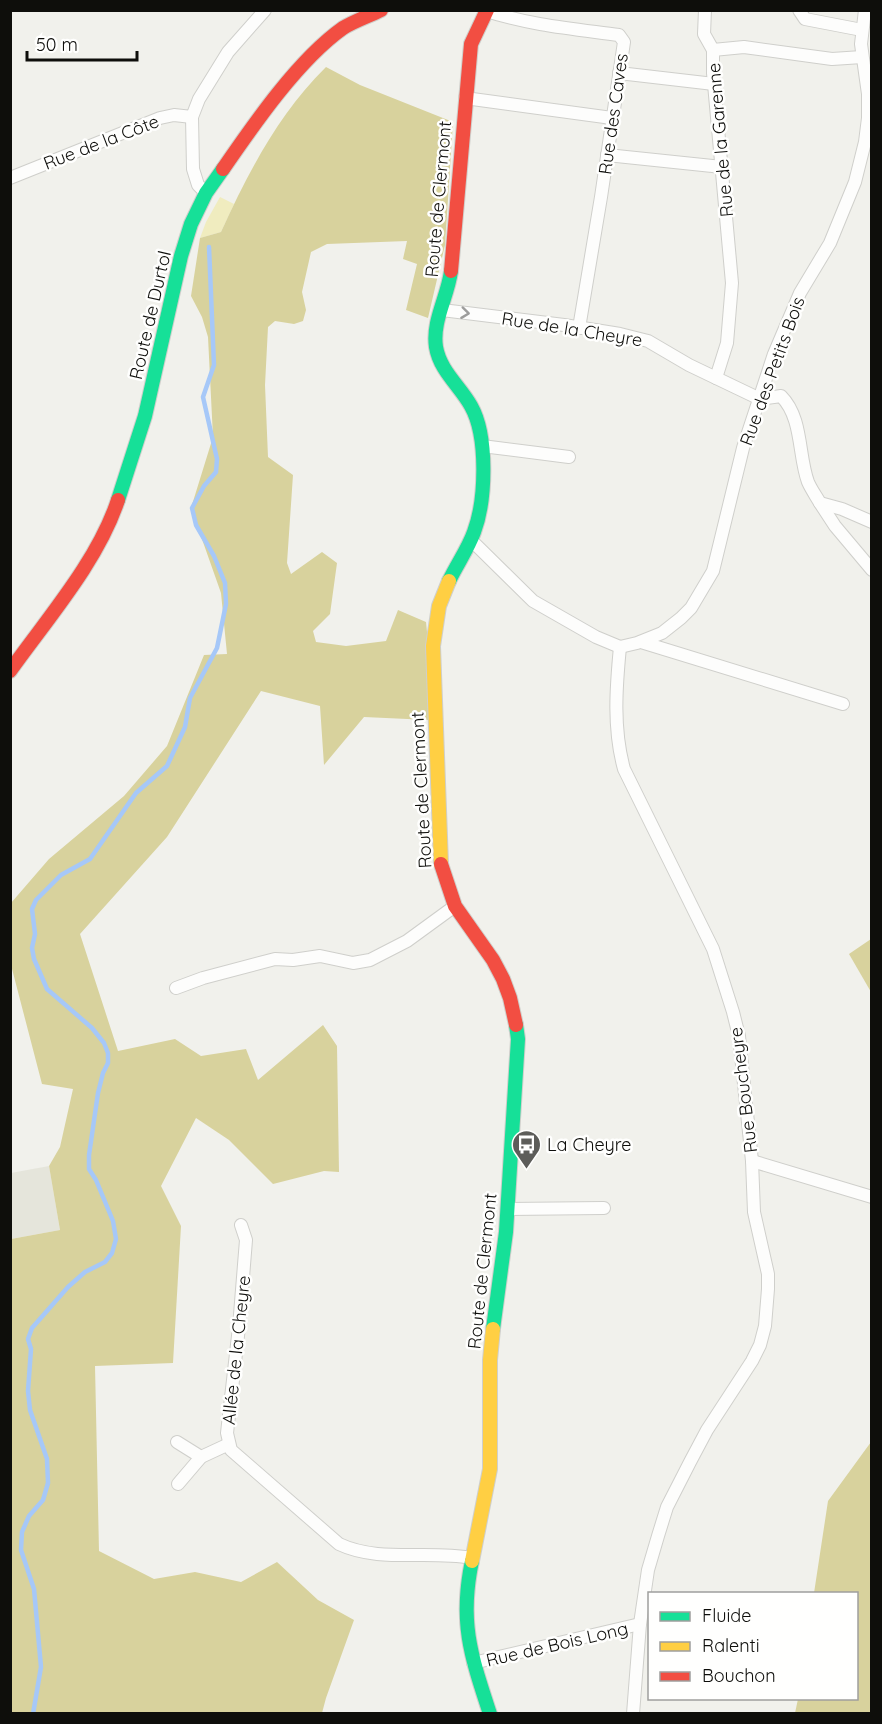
<svg xmlns="http://www.w3.org/2000/svg" width="882" height="1724" viewBox="0 0 882 1724" font-family="Quicksand,sans-serif">
<style>
.built{fill:#e5e5db}
.green{fill:#f0ecbf}
.forest{fill:#d8d29d}
.lines{fill:none;stroke-linecap:round;stroke-linejoin:round}
.stream{stroke:#a6c8f8;stroke-width:4.5}
.street-casing{stroke:#cfcfcb;stroke-width:14}
.fast-casing{stroke:#cfcfcb;stroke-width:16}
.slow-casing{stroke:#cfcfcb;stroke-width:16}
.jam-casing{stroke:#cfcfcb;stroke-width:16}
.street{stroke:#fdfdfc;stroke-width:12}
.fast{stroke:#16e098;stroke-width:14}
.slow{stroke:#ffcf43;stroke-width:14}
.jam{stroke:#f24e42;stroke-width:14}
.oneway{stroke:#9d9d9c}
.labels{text-anchor:middle;dominant-baseline:central;stroke-width:5;stroke-linejoin:round;paint-order:stroke}
.street-label{font-size:18px;fill:#0e0e0b;stroke:#fffffe}
.poi-label{font-size:18px;fill:#0e0e0b;stroke:#fffffe;text-anchor:start}
</style>
<rect width="100%" height="100%" fill="#f1f1ec"/>
<path class="built" d="M49,1166l11,64 -49,9v-66z"/>
<path class="green" d="M220,197l14,7 -13,28 -21,6 6,-16z"/>
<g class="forest">
<path d="M326,67l34,18 93,37 -8,123 -17,73 -22,-8 11,-46 -14,-5 4,-18 -80,3 -16,8 -9,40 4,18 -3,11 -9,3 -19,-3 -7,6 -3,58 3,72 25,18 -6,88 4,11 31,-22 15,11 -7,51 -17,17 3,11 30,4 40,-5 12,-31 28,12 2,20 1,78 -65,-3 -40,48 -4,-59 -59,-15 -94,146 -87,97 38,117 57,-12 26,17 45,-7 12,31 65,-55 14,21 2,126 -15,-1 -51,13 -44,-44 -33,-22 -35,68 20,40 -8,137 -78,3 4,185 55,28 41,-7 46,10 36,-20 41,38 36,20 -28,78 -4,15 -311,1v-475l49,-9 -11,-64 11,-19 13,-58 -31,-5 -31,-119v-62l38,-44 75,-63 43,-50 37,-91 23,-1 -6,-61 -30,-85 22,-71 -5,-100 -6,-20 -11,-21 9,-58 21,-6c27,-59 58,-119 105,-165z"/>
<path d="M871,939v53l-22,-38z"/>
<path d="M871,1442v271h-76l3,-14 58,-1v-104l-42,-1 14,-92z"/>
</g>
<g class="lines">
<path class="stream" d="M33,1714l8,-47 -7,-78 -13,-39 1,-18 7,-16 14,-16 5,-17 -1,-24 -17,-49 -2,-19 3,-42 -3,-10 4,-11 36,-41 17,-15 20,-10 7,-9 4,-14 -3,-18 -17,-41 -7,-11v-14l9,-62 5,-20 5,-10v-10l-4,-10 -12,-15 -45,-39 -13,-30 -2,-11 3,-14 -3,-25 4,-9 25,-25 29,-16 46,-66 31,-27 18,-39 5,-29 27,-50 9,-44 -1,-21 -11,-27 -18,-31 -4,-17 12,-22 12,-14 1,-13 -14,-62 11,-32 -5,-118"/>
<defs>
<g id="street">
<path d="M705,10l-1,24 9,16"/>
<path d="M799,10l6,9 57,11"/>
<path d="M487,11c42,14 88,18 132,24l5,7 -23,155 -22,131"/>
<path d="M619,73l95,11"/>
<path d="M465,98l147,20"/>
<path d="M607,155l115,12"/>
<path d="M10,178l150,-60 14,-3 18,2"/>
<path d="M206,193l-8,-8 -5,-16 -1,-52 7,-18 29,-47 37,-42"/>
<path d="M442,310l122,15 56,9 28,7 41,24 71,34 21,-3c22,22 17,59 27,86 3,7 8,14 12,21l22,6 30,13"/>
<path d="M716,378l11,-35 5,-60 -19,-210v-23l31,-3 88,12 30,-2"/>
<path d="M482,446l87,11"/>
<path d="M820,503l15,23 37,44"/>
<path d="M471,540l62,61 63,36 24,10"/>
<path d="M641,642l202,62"/>
<path d="M620,647c-4,41 -7,82 4,122l89,180 20,63 6,24 13,125 2,51 14,62v15l-3,37 -5,19 -8,16 -45,69 -17,32 -23,45 -9,29 -10,34 -8,54 -7,90"/>
<path d="M620,647l17,-4 25,-10 19,-15 10,-10 22,-37 30,-123 31,-94 26,-61 30,-50 25,-61 10,-40 3,-24v-24l-7,-50 4,-34"/>
<path d="M176,988l27,-10 72,-19 18,1 27,-4 33,7 17,-3 37,-19 48,-35"/>
<path d="M752,1161l120,36"/>
<path d="M508,1209l96,-1"/>
<path d="M241,1225l5,15 -7,87 -12,106 4,17 108,94c40,19 89,6 132,14"/>
<path d="M177,1442l24,15"/>
<path d="M178,1484l23,-27 28,-13"/>
<path d="M473,1663l167,-39"/>
</g>
<g id="fast">
<path d="M118,500l27,-84 36,-160 10,-32 15,-31 17,-24"/>
<path d="M449,581c8,-17 19,-32 25,-49 12,-32 14,-96 -3,-126 -11,-20 -31,-35 -35,-59 -4,-26 12,-51 15,-76"/>
<path d="M493,1329l13,-97 12,-193 -2,-14"/>
<path d="M472,1561c-13,61 -1,95 18,153"/>
</g>
<g id="slow">
<path d="M441,864l-8,-218 6,-40 10,-25"/>
<path d="M472,1561l18,-92v-109l3,-31"/>
</g>
<g id="jam">
<path d="M223,169c31,-45 75,-109 120,-141 11,-7 26,-12 38,-18"/>
<path d="M451,271l20,-227 16,-34"/>
<path d="M10,671c37,-52 88,-110 108,-171"/>
<path d="M441,864l14,42 38,54 10,19 7,19 6,27"/>
</g>
</defs>
<use href="#street" class="street-casing"/>
<use href="#fast" class="fast-casing"/>
<use href="#slow" class="slow-casing"/>
<use href="#jam" class="jam-casing"/>
<use href="#street" class="street"/>
<use href="#fast" class="fast"/>
<use href="#slow" class="slow"/>
<use href="#jam" class="jam"/>
</g>
<defs><path id="oneway-chevron" d="M-2-3.5L2.5 0L-2 3.5" fill="none" stroke-width="1.6" stroke-linecap="round" stroke-linejoin="round" transform="scale(1.5)"/></defs>
<use class="oneway" href="#oneway-chevron" transform="translate(465 313) rotate(7)"/>
<defs>
<symbol id="bus-pin" viewBox="-11 -11 22 30"><path d="M0 17L-7.5 6A9.5 9.5 0 1 1 7.5 6Z" fill="#5d5d5a" stroke="#fffffe"/><path d="M-5-6H5V4H4V6H2V4H-2V6H-4V4H-5ZM-3.5-4V0h7V-4ZM-3.5 1.2v1.5H-2V1.2ZM2 1.2v1.5H3.5V1.2Z" fill="#fff"/></symbol>
</defs>
<g fill-rule="evenodd">
<use href="#bus-pin" x="510" y="1128" width="33" height="45"/>
</g>
<g class="labels">
<g class="street-label">
<text transform="translate(613 114) rotate(-82)">Rue des Caves</text>
<text transform="translate(720 140) rotate(-95)">Rue de la Garenne</text>
<text transform="translate(101 142) rotate(-21)">Rue de la Côte</text>
<text transform="translate(438 199) rotate(-85)">Route de Clermont</text>
<text transform="translate(150 315) rotate(-77)">Route de Durtol</text>
<text transform="translate(572 329) rotate(9)">Rue de la Cheyre</text>
<text transform="translate(772 371) rotate(-70)">Rue des Petits Bois</text>
<text transform="translate(421 790) rotate(-93)">Route de Clermont</text>
<text transform="translate(743 1090) rotate(-97)">Rue Boucheyre</text>
<text transform="translate(482 1271) rotate(-84)">Route de Clermont</text>
<text transform="translate(236 1350) rotate(-84)">Allée de la Cheyre</text>
<text transform="translate(557 1644) rotate(-13)">Rue de Bois Long</text>
</g>
<g class="poi-label">
<text x="547" y="1144">La Cheyre</text>
</g>
</g>
<rect width="882" height="1724" fill="none" stroke="#0e0e0b" stroke-width="24"/>
<rect x="648" y="1592" width="210" height="108" fill="#fffffe" stroke="#9f9f9d" stroke-width="1.5"/>
<rect x="660" y="1612" width="30" height="9" fill="#16e098" stroke="#9f9f9d" stroke-width="1.5"/>
<text x="702" y="1622" font-size="18" fill="#0e0e0b">Fluide</text>
<rect x="660" y="1642" width="30" height="9" fill="#ffcf43" stroke="#9f9f9d" stroke-width="1.5"/>
<text x="702" y="1652" font-size="18" fill="#0e0e0b">Ralenti</text>
<rect x="660" y="1672" width="30" height="9" fill="#f24e42" stroke="#9f9f9d" stroke-width="1.5"/>
<text x="702" y="1682" font-size="18" fill="#0e0e0b">Bouchon</text>
<path d="M27 51v9h110v-9" fill="none" stroke="#0e0e0b" stroke-width="3"/>
<text x="36" y="51" font-size="18" fill="#0e0e0b" stroke="#fffffe" stroke-width="4.5" paint-order="stroke">50 m</text>
</svg>
